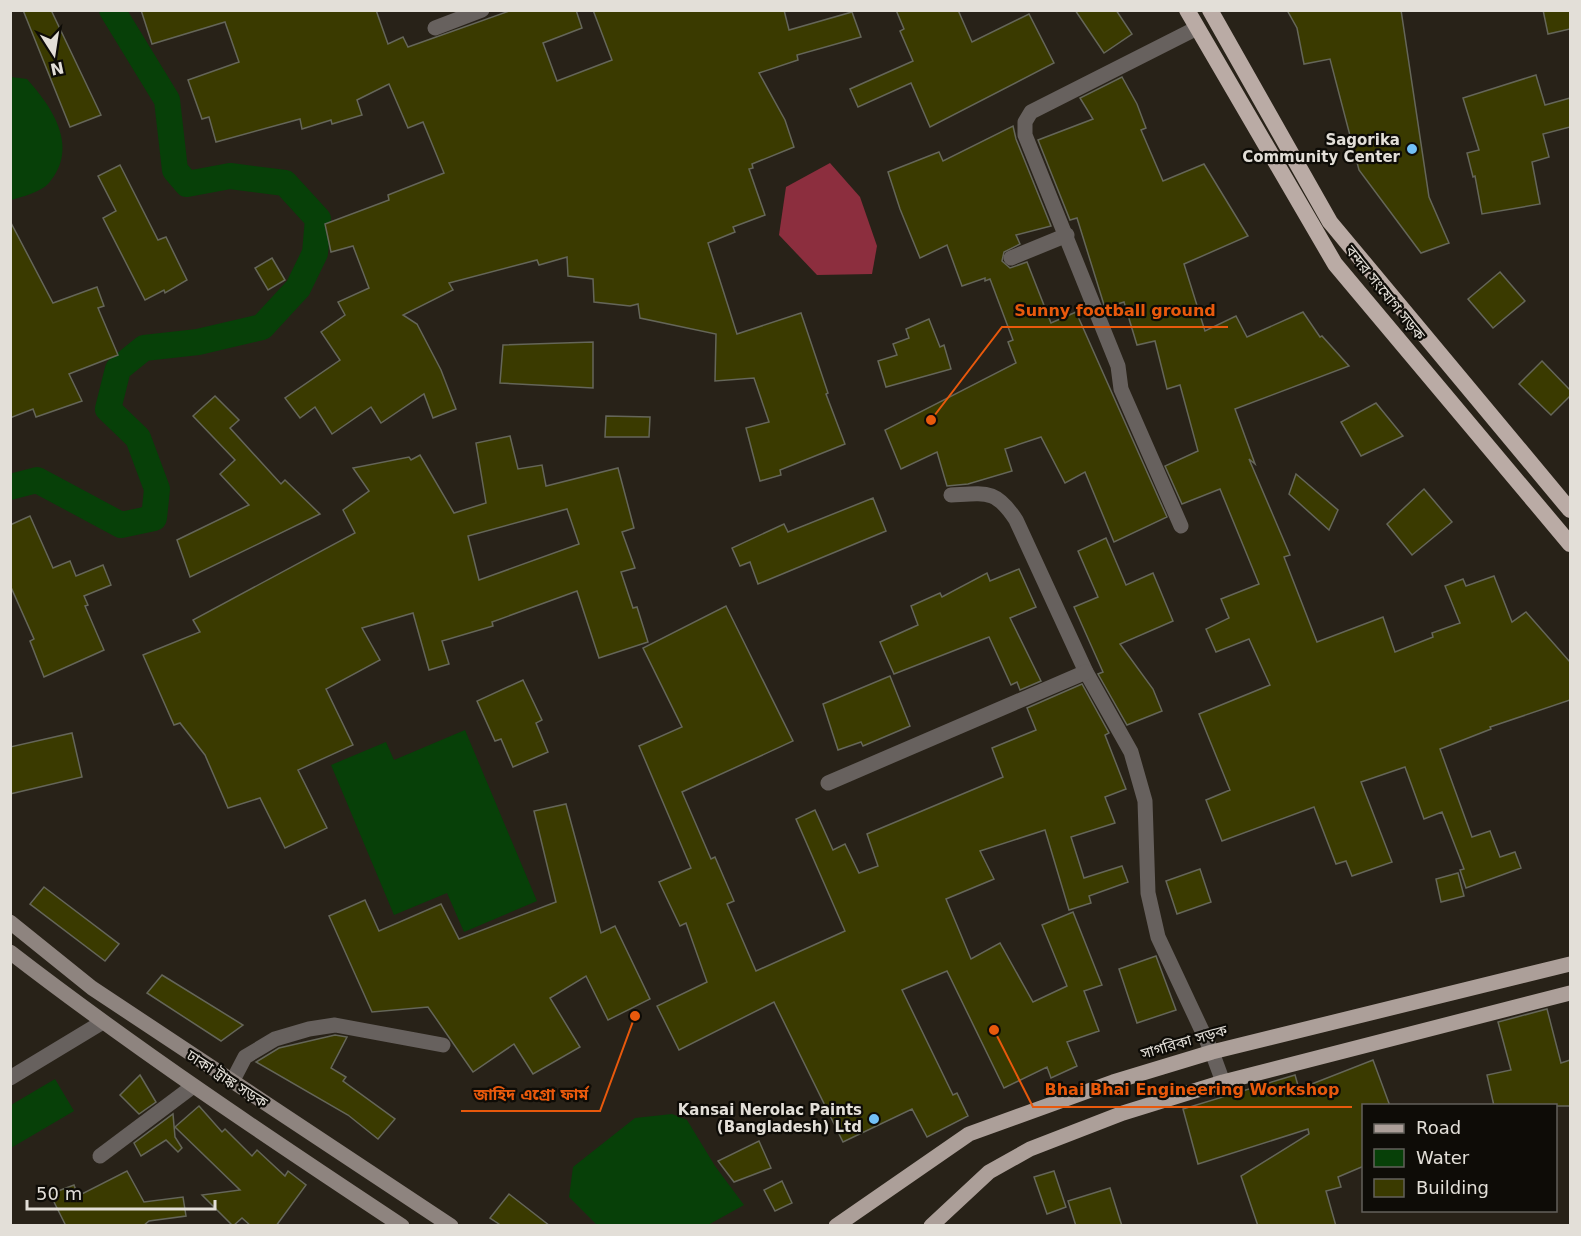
<svg xmlns="http://www.w3.org/2000/svg" width="1581" height="1236" viewBox="0 0 1581 1236" font-family="'DejaVu Sans','Noto Sans Bengali',sans-serif">
<style>
.forest{fill:#8c2e3e}
.water{fill:#074008}
.lines{fill:none;stroke-linecap:round;stroke-linejoin:round}
.canal{stroke:#074008;stroke-width:26}
.building{fill:#3a3a00;stroke:#656659;stroke-width:1.5;fill-rule:evenodd}
.minor{stroke:#67615e;stroke-width:15}
.secondary{stroke:#8e847f;stroke-width:15}
.primary{stroke:#ac9f99;stroke-width:15}
.trunk{stroke:#baaba5;stroke-width:16}
.poi-dot{fill:#73c1f6;stroke:#0e0c07;stroke-width:2}
.labels{text-anchor:middle;dominant-baseline:central;stroke-width:4.5;stroke-linejoin:round;paint-order:stroke}
.poi-label{font-size:15px;font-weight:bold;fill:#e3dfd8;stroke:#0e0c07;text-anchor:end}
.street-label{font-size:15px;fill:#e3dfd8;stroke:#0e0c07}
.leader{fill:none;stroke:#e8590c;stroke-width:2}
.callout-dot{fill:#e8590c;stroke:#0e0c07;stroke-width:2}
.callout-label{font-size:16px;text-anchor:middle;font-weight:bold;fill:#e8590c;stroke:#0e0c07;stroke-width:4.5;stroke-linejoin:round;paint-order:stroke}
</style>
<rect width="100%" height="100%" fill="#282218"/>
<path class="forest" d="M830,163l30,34 17,49 -5,28 -55,1 -38,-40 7,-48z"/>
<g class="water">
<path d="M11,77l16,2c25,28 53,68 22,104 -8,9 -27,14 -38,17z"/>
<path d="M465,730l72,171 -73,31 -17,-39 -53,22 -63,-150 55,-23 8,18z"/>
<path d="M55,1079l19,32 -63,37v-43z"/>
<path d="M672,1114l15,6 28,46 29,39 -36,20h-111l-28,-28 4,-30 62,-49z"/>
</g>
<g class="lines">
<path class="canal" d="M10,487l27,-7 84,45 33,-7 3,-29 -19,-51 -30,-29 10,-40 26,-21 54,-6 64,-15 36,-39 17,-35 3,-34 -33,-36 -55,-7 -43,8 -12,-14 -8,-70 -55,-90"/>
</g>
<g class="building">
<path d="M23,10h28l50,105 -31,12z"/>
<path d="M141,10h235l12,34 15,-7 5,10 104,-37h64l6,18 -39,15 14,38 55,-21 -19,-50h191l5,20 63,-18 9,25 -64,18 1,5 -39,13 26,47 9,27 -42,17 1,4 -4,1 16,46 -32,12 2,5 -27,11 29,91 64,-21 27,80 -2,1 19,50 -65,26 1,5 -21,6 -14,-53 23,-6 -15,-44 -39,3 1,-47 -76,-16 -2,-14 -8,2 -36,-4 -1,-23 -25,-3 -1,-19 -28,8 -2,-5 -88,23 4,7 -50,25 14,9 24,46 15,39 -23,9 -9,-24 -43,29 -10,-16 -39,27 -17,-27 -15,11 -15,-20 55,-38 -19,-28 24,-17 -7,-13 31,-14 -16,-42 -22,6 -6,-28 64,-24 -1,-5 56,-22 -21,-51 -15,6 -19,-44 -32,16 5,15 -30,9 -1,-4 -29,9 -2,-10 -84,23 -7,-25 -7,2 -14,-39 51,-18 -14,-40 -73,22z"/>
<path d="M896,10h62l14,32 57,-28 25,49 -124,64 -19,-44 -53,24 -8,-18 63,-28 -13,-30 4,-2z"/>
<path d="M1075,10h41l16,24 -28,19z"/>
<path d="M1287,10h114l28,187 20,46 -28,10 -62,-83 -29,-111 -26,5 -7,-36z"/>
<path d="M1543,10h27v19l-22,5z"/>
<path d="M1536,75l9,30 25,-7v29l-27,7 6,23 -17,5 8,42 -58,10 -7,-38 -2,1 -6,-24 12,-3 -16,-52z"/>
<path d="M1122,77l15,27 9,24 -5,2 22,51 41,-17 44,72 -64,28 21,67 31,-15 11,21 56,-25 17,25 2,-1 27,30 -114,43 20,55 -6,-5 41,96 -6,2 33,85 66,-25 12,35 38,-15 -1,-4 28,-10 -15,-37 18,-7 3,7 28,-10 18,46 14,-10 44,50v38l-80,27 1,2 -51,20 32,88 18,-6 10,26 15,-5 6,16 -55,20 -6,-18 4,-1 -22,-57 -18,7 -19,-52 -44,15 31,80 -40,14 -6,-15 -10,3 -22,-57 -92,34 -16,-41 24,-10 -31,-76 71,-29 -21,-46 -33,13 -10,-23 23,-11 -8,-19 38,-15 -39,-95 -38,15 -17,-38 33,-15 -18,-66 -13,4 -12,-48 -18,4 -13,-43 -19,6 -28,-90 -7,2 -32,-80 55,-21 -13,-21z"/>
<path d="M1013,126l3,13 35,87 -35,9 4,9 -16,8 -2,9 8,7 17,-6 24,61 25,-11 91,205 -53,25 -29,-70 -20,11 -24,-46 -36,12 7,22 -44,13 -21,2 -10,-34 -36,17 -16,-39 131,-67 -8,-21 5,-2 -23,-61 -5,2v-3l-23,8 -15,-41 -27,13 -20,-49 -12,-37 51,-20 4,9z"/>
<path d="M120,165l38,75 8,-3 21,43 -22,13 -1,-3 -19,10 -42,-82 13,-7 -18,-35z"/>
<path d="M10,221l43,82 44,-16 7,19 -6,2 20,47 -49,19 13,27 -46,16 -3,-8 -23,9z"/>
<path d="M272,258l13,22 -17,10 -13,-22z"/>
<path d="M1500,272l25,29 -32,27 -25,-29z"/>
<path d="M929,319l11,28 4,-2 7,24 -65,18 -8,-26 19,-6 -4,-11 16,-6 -3,-9z"/>
<path d="M593,342v46l-93,-5 3,-38z"/>
<path d="M1542,361l28,29v6l-19,19 -32,-31z"/>
<path d="M215,396l24,24 -9,8 51,56 4,-4 35,34 -130,63 -13,-37 72,-35 -29,-31 15,-14 -42,-44z"/>
<path d="M1376,403l27,33 -42,20 -20,-34z"/>
<path d="M606,416l44,1 -1,20h-44z"/>
<path d="M510,436l8,33 24,-4 4,21 72,-18 16,60 -12,4 13,36 -14,4 12,36 4,-1 11,35 -49,16 -22,-67 -85,31 1,4 -51,15 7,23 -20,6 -16,-57 -51,15 18,32 -54,29 27,56 -55,25 29,58 -42,20 -25,-50 -32,10 -23,-53 -25,-32 -6,2 -31,-70 57,-23 -7,-12 162,-87 -12,-23 26,-19 -16,-23 56,-11 2,3 9,-5 34,58 32,-10 -10,-60zM567,509l12,35 -100,36 -11,-44z"/>
<path d="M1296,474l42,36 -9,20 -40,-36z"/>
<path d="M1424,489l28,33 -40,33 -25,-31z"/>
<path d="M873,498l13,33 -128,53 -8,-22 -10,4 -8,-18 52,-24 4,8z"/>
<path d="M30,516l23,52 17,-7 6,15 27,-11 8,20 -27,11 4,9 -3,1 19,44 -60,27 -14,-36 4,-2 -24,-54v-60z"/>
<path d="M1106,538l20,47 27,-12 20,48 -53,23 33,45 9,22 -35,14 -29,-51 5,-2 -29,-65 24,-10 -20,-46z"/>
<path d="M1019,569l17,38 -26,11 31,63 -21,9 -3,-8 -6,3 -22,-48 -95,37 -14,-32 38,-17 -7,-19 29,-13 2,4 45,-24 3,8z"/>
<path d="M726,606l67,135 -111,51 29,67 4,-2 19,44 -7,3 29,67 89,-40 -49,-112 19,-9 18,40 12,-6 14,29 19,-7 -11,-32 136,-57 -11,-29 44,-18 -9,-22 55,-24 27,49 -4,2 21,54 -21,8 10,26 -44,14 13,41 38,-12 6,16 -39,14 2,7 -22,7 -24,-80 -65,21 14,28 -48,20 25,60 29,-16 33,59 34,-16 -25,-61 31,-13 29,73 -18,6 15,40 -32,11 10,24 -26,12 -4,-11 -43,21 -57,-117 -45,19 51,105 4,-2 11,23 -41,21 -15,-28 -69,33 -69,-140 -95,48 -22,-44 50,-24 -21,-59 -6,3 -21,-44 32,-14 -52,-122 43,-19 -39,-79z"/>
<path d="M890,676l20,50 -47,20 -2,-4 -23,8 -15,-46z"/>
<path d="M523,680l19,40 -6,3 12,29 -35,15 -12,-28 -6,2 -18,-40z"/>
<path d="M72,733l10,44 -72,17v-47z"/>
<path d="M566,804l35,129 14,-7 35,73 -42,21 -22,-44 -36,22 30,49 -47,27 -19,-30 -41,28 -45,-65 -56,5 -43,-96 36,-16 14,31 62,-27 18,35 97,-37 -22,-91z"/>
<path d="M1200,869l11,33 -34,12 -11,-33z"/>
<path d="M1458,873l6,23 -23,6 -5,-23z"/>
<path d="M44,887l75,57 -14,17 -75,-57z"/>
<path d="M1156,956l20,54 -39,13 -18,-54z"/>
<path d="M162,975l81,50 -22,16 -74,-48z"/>
<path d="M1547,1009l14,54 9,-3v46h-76l-7,-31 24,-5 -13,-48z"/>
<path d="M335,1035l12,2 -16,31 15,9 -3,4 52,38 -17,20 -30,-24 -92,-53 23,-14z"/>
<path d="M1373,1060l17,46h-26v60l-26,11 3,10 -15,4 10,35h-78l-17,-50 68,-42 -1,-5 -110,35 -15,-55 112,-34 4,14z"/>
<path d="M140,1075l16,27 -17,12 -19,-19z"/>
<path d="M199,1106l23,26 3,-3 27,27 5,-6 28,26 3,-5 18,14 -30,41h-25l-9,-8 -9,8 -31,-31 38,-5 -65,-63z"/>
<path d="M173,1114l2,23 7,11 -4,4 -12,-12 -25,16 -7,-13z"/>
<path d="M759,1141l12,27 -37,14 -16,-21z"/>
<path d="M127,1171l17,31 39,-5 3,19 -37,5 -6,5h-77l-16,-32 24,-9 4,11z"/>
<path d="M1054,1171l12,36 -19,7 -13,-37z"/>
<path d="M782,1181l10,22 -17,8 -11,-21z"/>
<path d="M1110,1188l12,38h-46l-8,-25z"/>
<path d="M509,1194l41,32h-48l-12,-8z"/>
</g>
<g class="lines">
<g class="minor">
<path d="M435,28l47,-18"/>
<path d="M1011,258l56,-23"/>
<path d="M951,495c35,-2 45,-6 65,25l70,152 45,80 14,49 3,92 10,44 54,115 11,30"/>
<path d="M1181,526l-60,-137 -3,-23 -93,-231v-13l6,-10 166,-84"/>
<path d="M828,783l258,-111"/>
<path d="M10,1078l91,-55"/>
<path d="M232,1082l13,-25 30,-18 34,-10 26,-4 108,20"/>
<path d="M100,1156l92,-69"/>
</g>
<g class="secondary">
<path d="M10,922l82,66 359,238"/>
<path d="M10,952c127,98 259,186 392,274"/>
</g>
<g class="primary">
<path d="M836,1226l133,-92 144,-52 99,-30 358,-88"/>
<path d="M931,1226l58,-54 41,-23 93,-36 100,-31 347,-89"/>
</g>
<g class="trunk">
<path d="M1187,10l148,254 235,280"/>
<path d="M1210,10l120,212 240,288"/>
</g>
</g>
<g class="poi-dot">
<circle cx="1412" cy="149" r="6"/>
<circle cx="874" cy="1119" r="6"/>
</g>
<g class="labels">
<g class="poi-label">
<text x="1400" y="140">Sagorika<tspan x="1400" dy="17">Community Center</tspan></text>
<text x="862" y="1110">Kansai Nerolac Paints<tspan x="862" dy="17">(Bangladesh) Ltd</tspan></text>
</g>
<g class="street-label">
<text transform="translate(1385 293) rotate(51)">বন্দর সংযোগ সড়ক</text>
<text transform="translate(1184 1042) rotate(-16)">সাগরিকা সড়ক</text>
<text transform="translate(227 1079) rotate(33)">ঢাকা ট্রাঙ্ক সড়ক</text>
</g>
</g>
<path class="leader" d="M931 420L1002 327H1228M994 1030L1033 1107H1352M635 1016L600 1111H461"/>
<g class="callout-dot">
<circle cx="931" cy="420" r="6"/>
<circle cx="994" cy="1030" r="6"/>
<circle cx="635" cy="1016" r="6"/>
</g>
<g class="callout-label">
<text x="1115" y="316">Sunny football ground</text>
<text x="1192" y="1095">Bhai Bhai Engineering Workshop</text>
<text x="531" y="1100">জাহিদ এগ্রো ফার্ম</text>
</g>
<rect width="1581" height="1236" fill="none" stroke="#e3dfd8" stroke-width="24"/>
<rect x="1362" y="1104" width="195" height="108" fill="#0e0c07" stroke="#63605b" stroke-width="1.5"/>
<rect x="1374" y="1124" width="30" height="9" fill="#ac9f99" stroke="#63605b" stroke-width="1.5"/>
<text x="1416" y="1134" font-size="18" fill="#e3dfd8">Road</text>
<rect x="1374" y="1149" width="30" height="18" fill="#074008" stroke="#63605b" stroke-width="1.5"/>
<text x="1416" y="1164" font-size="18" fill="#e3dfd8">Water</text>
<rect x="1374" y="1179" width="30" height="18" fill="#3a3a00" stroke="#63605b" stroke-width="1.5"/>
<text x="1416" y="1194" font-size="18" fill="#e3dfd8">Building</text>
<g transform="translate(54 54) rotate(168)" stroke="#0e0c07" stroke-width="4.5" paint-order="stroke">
<path d="M0-4.5L10 22L0 15L-10 22Z" fill="#e3dfd8"/>
<text y="-9" font-size="16" font-weight="bold" text-anchor="middle" fill="#e3dfd8">N</text>
</g>
<path d="M27 1200v9h188v-9" fill="none" stroke="#e3dfd8" stroke-width="3"/>
<text x="36" y="1200" font-size="18" fill="#e3dfd8" stroke="#0e0c07" stroke-width="4.5" paint-order="stroke">50 m</text>
</svg>
